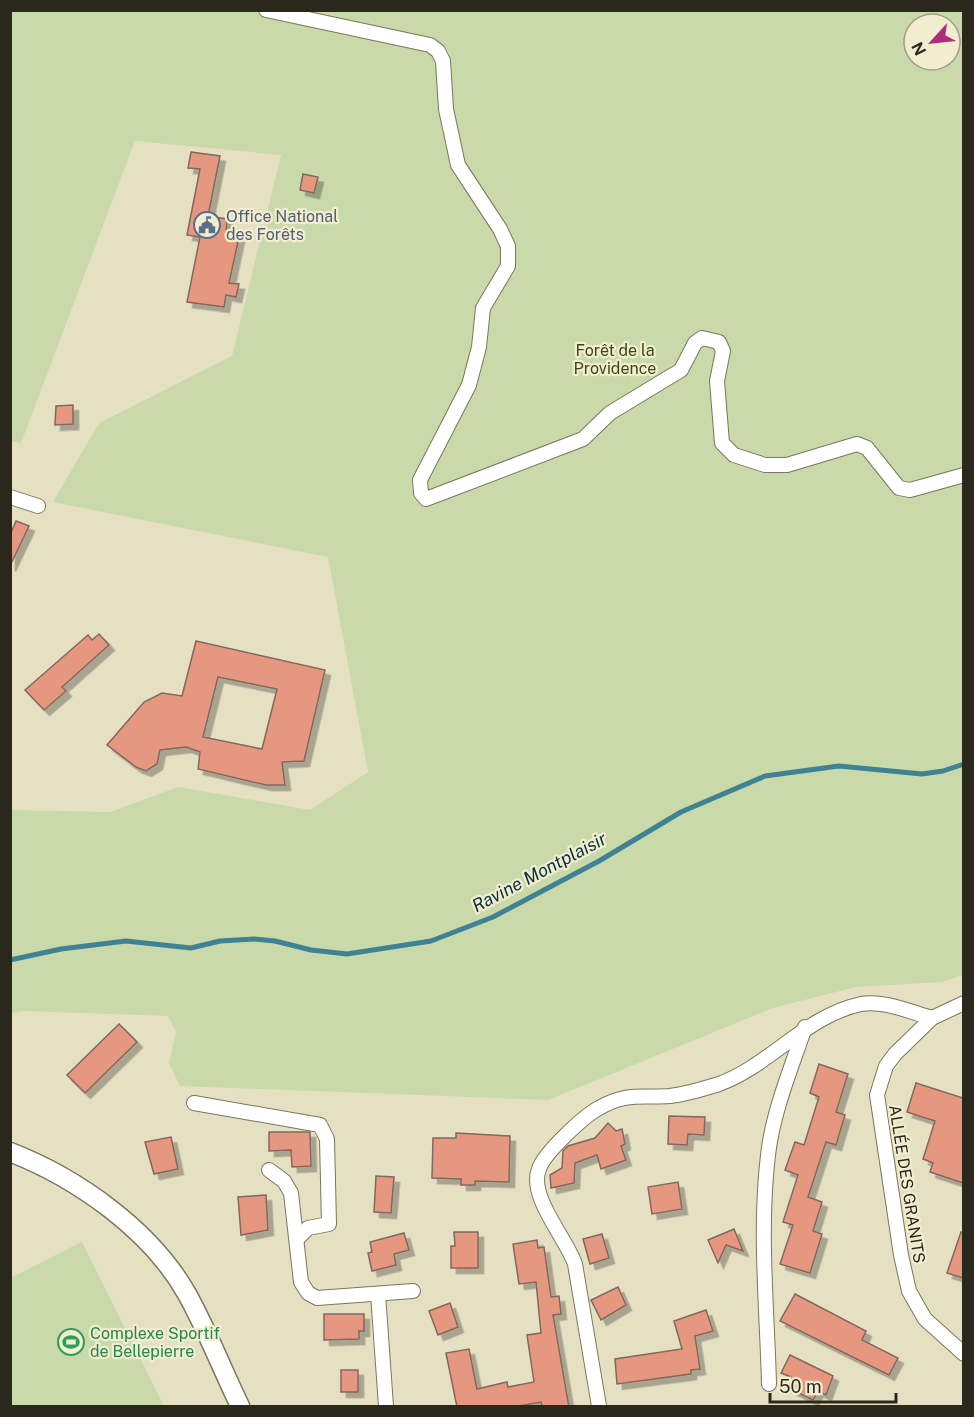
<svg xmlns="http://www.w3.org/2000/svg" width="974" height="1417" viewBox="0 0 974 1417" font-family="'Public Sans',sans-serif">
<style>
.green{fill:#cad9aa;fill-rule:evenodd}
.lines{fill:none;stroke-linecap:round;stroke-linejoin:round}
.stream{stroke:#3e8293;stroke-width:5}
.building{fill:#e5987f;stroke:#83675e;stroke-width:1.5;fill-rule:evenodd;filter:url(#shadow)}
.minor-casing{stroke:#7b765c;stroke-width:16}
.tertiary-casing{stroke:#7b765c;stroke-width:21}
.minor{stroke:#fff;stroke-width:14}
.tertiary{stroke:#fff;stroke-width:18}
.labels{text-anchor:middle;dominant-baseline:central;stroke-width:4.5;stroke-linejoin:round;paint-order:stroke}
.service-label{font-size:16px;fill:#4e5e75;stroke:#f3edd0;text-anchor:start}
.park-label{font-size:16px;fill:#3b4812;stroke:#f3edd0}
.street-label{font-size:16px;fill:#2a281d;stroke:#f3edd0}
.leisure-label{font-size:16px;fill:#27864d;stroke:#f3edd0;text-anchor:start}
.water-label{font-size:18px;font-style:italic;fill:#04323f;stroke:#f3edd0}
</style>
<defs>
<filter id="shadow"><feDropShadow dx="5.5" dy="5.5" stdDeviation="0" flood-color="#0004"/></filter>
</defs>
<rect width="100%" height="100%" fill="#e6e0c3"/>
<g class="green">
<path d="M11,11h952v964l-20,7 -87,5 -83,21 -225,92 -368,-14 -11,-23 7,-31 -8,-16 -144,-5 -13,2 -1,-203 100,2 68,-25 132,23 58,-38 -40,-215 -275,-55 46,-79 133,-67 49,-201 -146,-14 -114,302 -10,-2zM914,24h36v36h-36z"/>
<path d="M81,1242h1l82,164h-153v-128z"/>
</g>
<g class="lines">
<path class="stream" d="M10,960l51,-11 65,-8 65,7 29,-7 34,-2 21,2 36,9 36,4 84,-13 62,-24 106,-56 82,-49 84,-36 74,-10 83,8 21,-3 21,-7"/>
</g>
<g class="building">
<path d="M191,152l29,4 -12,60 19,3 -1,16 13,2 -10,46 10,1 -3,13 -10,-2 -2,12 -37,-5 13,-65 -13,-2 13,-66 -12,-1z"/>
<path d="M303,174l15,3 -4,16 -14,-3z"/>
<path d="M73,405v19l-18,1 1,-19z"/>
<path d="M16,521l13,5 -19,40v-31z"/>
<path d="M99,634l10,11 -47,42 4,4 -22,19 -19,-20 63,-55 4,5z"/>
<path d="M196,641l129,29 -21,91 -22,1 3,23h-19l-68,-16 2,-17 -14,-5 -26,3 -3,14 -11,7 -10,-4 -29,-22 37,-43 18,-9 20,3zM218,677l59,12 -15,60 -59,-12z"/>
<path d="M119,1024l18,18 -52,51 -18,-18z"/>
<path d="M819,1064l29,10 -12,38 9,3 -9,30 -10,-3 -18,55 14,5 -9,29 9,3 -12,39 -30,-9 13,-39 -10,-3 15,-47 -13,-5 10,-28 9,3 15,-48 -9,-4z"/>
<path d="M916,1083l47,15v85l-33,-11 3,-9 -10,-4 12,-38 -28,-9z"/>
<path d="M669,1116l36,1 -1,18 -16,-1 -1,11 -19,-1z"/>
<path d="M608,1123l8,8 6,-2 3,15 -4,2 5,14 -25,9 -4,-14 -22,8 -1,20 -23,5 -1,-13 12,-7 1,-17 5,-5 27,-8z"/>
<path d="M269,1132h41l1,34 -19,1 -1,-17 -22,1z"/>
<path d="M456,1133l54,3 -1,46 -34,-1v4h-14v-6l-29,-1 1,-40h23z"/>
<path d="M171,1137l7,32 -24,5 -9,-32z"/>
<path d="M376,1176l18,1 -3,36 -17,-1z"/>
<path d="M678,1182l4,27 -30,5 -4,-27z"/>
<path d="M266,1195l2,35 -27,5 -3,-38z"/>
<path d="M734,1229l9,22 -17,-6 -8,18 -10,-23z"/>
<path d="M454,1232h24v36h-27v-22h4z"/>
<path d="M961,1232l2,1v45l-16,-5z"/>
<path d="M404,1233l5,17 -15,4 2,11 -24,6 -4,-18 4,-1 -2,-10z"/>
<path d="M602,1234l7,24 -19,6 -7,-25z"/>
<path d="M537,1240l1,8 6,-1 7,50 8,-1 2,18 -8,1 16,92h-27l-1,-5 -28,5h-56l-11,-54 23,-4 8,40 30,-7 1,5 26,-5 -7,-47 14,-2 -5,-51 -17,2 -6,-40z"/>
<path d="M618,1287l8,18 -25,15 -10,-20z"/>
<path d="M795,1294l71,37 -4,9 36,18 -9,17 -109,-54z"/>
<path d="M450,1303l8,24 -20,8 -9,-24z"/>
<path d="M706,1310l7,21 -18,5 5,33 -9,1v4l-74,10 -2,-25 67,-10 -8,-28z"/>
<path d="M324,1314h40v17h-5v8l-35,1z"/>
<path d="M790,1355l43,21 -7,19 -8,-4 -5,9 -27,-13 5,-10 -10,-4z"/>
<rect x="341" y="1370" width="17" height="22"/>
</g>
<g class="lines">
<defs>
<g id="minor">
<path d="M266,10l164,35 8,6 5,10 3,48 12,56 42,64 8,17v20l-25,42 -4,39 -10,38 -49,95 1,13 5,6 157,-60 27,-26 71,-43 14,-27 7,-5 17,4 4,9 -6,30 5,62 12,12 31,10h22l70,-21 10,4 32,40 11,2 54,-15"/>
<path d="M10,497l28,9"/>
<path d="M964,1003l-32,15 -37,36 -9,12 -9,29 24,160 8,36 16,28 39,35"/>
<path d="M194,1103l126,22 7,14 2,85 -21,4 -11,11"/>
<path d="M269,1170l15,11 7,12 10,89 7,11 9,5 96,-7"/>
<path d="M378,1294l8,112"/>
<path d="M769,1384c-2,-76 -10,-154 -1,-229 5,-44 23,-86 37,-128"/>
<path d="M599,1406l-24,-142c-9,-26 -47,-68 -36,-95 5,-16 45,-53 60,-61 27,-16 43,-10 71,-12 16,-2 33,-7 49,-12 52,-19 86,-68 142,-80 23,-4 49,8 71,14"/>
</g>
<path id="tertiary" d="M10,1152c67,26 141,78 177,142 20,36 35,75 53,112"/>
</defs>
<use href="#minor" class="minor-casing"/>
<use href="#tertiary" class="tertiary-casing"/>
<use href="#minor" class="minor"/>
<use href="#tertiary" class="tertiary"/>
</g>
<defs>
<symbol id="civic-ring" viewBox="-11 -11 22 22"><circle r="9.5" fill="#f3edd0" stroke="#5c6f8a" stroke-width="1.5"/><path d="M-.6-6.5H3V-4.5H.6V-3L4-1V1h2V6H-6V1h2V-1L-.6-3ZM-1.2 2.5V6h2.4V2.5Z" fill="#5c6f8a"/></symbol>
<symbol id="stadium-ring" viewBox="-11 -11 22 22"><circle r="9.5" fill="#f3edd0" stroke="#2e9e5b" stroke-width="1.5"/><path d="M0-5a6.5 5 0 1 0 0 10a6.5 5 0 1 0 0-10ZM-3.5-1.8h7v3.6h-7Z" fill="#2e9e5b"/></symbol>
</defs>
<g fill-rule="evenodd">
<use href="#civic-ring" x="192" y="210" width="30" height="30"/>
<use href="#stadium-ring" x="56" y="1327" width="30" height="30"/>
</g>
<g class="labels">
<g class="service-label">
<text x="226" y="216">Office National<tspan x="226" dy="18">des Forêts</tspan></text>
</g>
<g class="park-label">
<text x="615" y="350">Forêt de la<tspan x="615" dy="18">Providence</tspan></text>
</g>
<g class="street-label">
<text transform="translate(907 1184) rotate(81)">ALLÉE DES GRANITS</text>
</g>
<g class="leisure-label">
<text x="90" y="1333">Complexe Sportif<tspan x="90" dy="18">de Bellepierre</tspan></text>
</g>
<g class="water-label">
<text transform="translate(539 872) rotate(-28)">Ravine Montplaisir</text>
</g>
</g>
<rect width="974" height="1417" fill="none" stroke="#2a281d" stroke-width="24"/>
<g transform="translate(932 42) rotate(243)"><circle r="28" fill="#f3edd0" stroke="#a39e88" stroke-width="1.5"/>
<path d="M0-4.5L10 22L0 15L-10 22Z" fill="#ae2e7b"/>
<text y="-9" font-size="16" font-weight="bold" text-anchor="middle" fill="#2a281d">N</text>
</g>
<path d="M770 1393v9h126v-9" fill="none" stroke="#2a281d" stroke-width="3"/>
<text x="779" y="1393" font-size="18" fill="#2a281d" stroke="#f3edd0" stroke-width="4.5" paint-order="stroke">50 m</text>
</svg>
